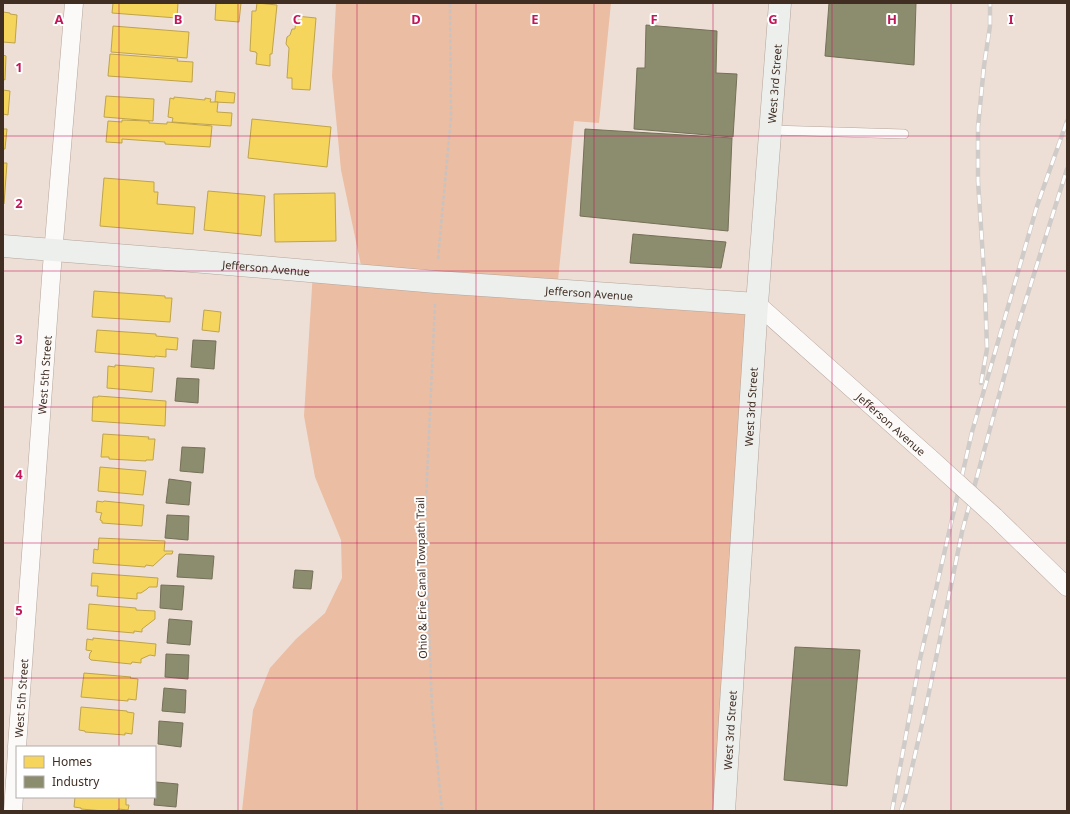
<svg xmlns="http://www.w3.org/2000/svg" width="1070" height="814" viewBox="0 0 1070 814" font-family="'Noto Sans',sans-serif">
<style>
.green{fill:#ebbda2}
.homes{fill:#f6d55c;stroke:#bfa34b}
.industry{fill:#8c8c6e;stroke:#757058}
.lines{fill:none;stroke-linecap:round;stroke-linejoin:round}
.lane-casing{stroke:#b4a59b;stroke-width:10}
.street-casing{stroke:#b4a59b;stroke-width:19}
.secondary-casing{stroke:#b4a59b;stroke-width:23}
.path{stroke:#cac2be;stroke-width:2.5;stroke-dasharray:4 2;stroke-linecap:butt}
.lane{stroke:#fcfaf9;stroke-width:9}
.street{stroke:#fcfaf9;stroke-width:18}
.secondary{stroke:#edefed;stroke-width:22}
.rail-casing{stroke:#cfcbc8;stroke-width:4.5}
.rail{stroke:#fff;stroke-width:3;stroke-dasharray:9;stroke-linecap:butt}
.street-bridge-casing{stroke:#b4a59b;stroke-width:19;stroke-linecap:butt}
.street-bridge{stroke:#fcfaf9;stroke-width:18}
.grid{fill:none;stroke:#c2185b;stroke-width:1;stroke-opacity:0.55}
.labels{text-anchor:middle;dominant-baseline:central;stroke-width:4;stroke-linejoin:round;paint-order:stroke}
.street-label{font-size:11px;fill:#402e23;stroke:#fff}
.grid-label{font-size:13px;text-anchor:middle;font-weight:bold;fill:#c2185b;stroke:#fff;stroke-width:4;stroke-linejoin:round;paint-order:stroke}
</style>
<rect width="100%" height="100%" fill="#eedfd6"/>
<path class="green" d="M336,3h275l-12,120 -25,-2 -17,169 200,14 -33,507h-482l11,-101 17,-42 26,-29 29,-26 17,-35 -1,-38 -26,-63 -11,-61 9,-145 50,4 -22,-105 -9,-94z"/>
<g class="homes">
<path d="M113,3h65l-1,15 -65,-5z"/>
<path d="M216,3h25l-2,19 -24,-2z"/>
<path d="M257,3l20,2 -5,49h-2v12l-14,-2 1,-11h-1v-1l-6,-1 2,-40h4z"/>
<path d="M3,12l7,1v1l7,1 -2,28 -12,-1z"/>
<path d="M296,16l20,2 -6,72 -18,-1v-11h-5l2,-30 -3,-4 1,-7 3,-2 2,-6h3z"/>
<path d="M113,26l76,6 -2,26 -76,-6z"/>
<path d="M110,54l68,5 -1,2 16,1 -1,20 -84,-6z"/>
<path d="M3,55l3,1 -1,24 -2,-1z"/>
<path d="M3,90l7,1 -2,24 -5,-1z"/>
<path d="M216,91l19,2 -1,10 -19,-1z"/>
<path d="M106,96l48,3 -1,22 -49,-4z"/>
<path d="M174,97l31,3v-2l6,1 -1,3h8l-1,10 15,1 -1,13 -59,-4 1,-4 -5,-1 2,-19 4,1z"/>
<path d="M252,119l79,8 -4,40 -79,-9z"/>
<path d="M122,120l27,1v2l18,1v-2l45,4 -2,21 -45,-3v-2l-43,-3v4l-16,-1 2,-21 14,1z"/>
<path d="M3,129h4l-2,20h-2z"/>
<path d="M3,163h4l-3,41h-1z"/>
<path d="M104,178l50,4v10h4l-1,12 38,3 -2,27 -93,-8z"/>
<path d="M208,191l57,5 -4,40 -57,-6z"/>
<path d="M335,193l1,48 -61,1 -1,-48z"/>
<path d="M94,291l71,5v2h7l-2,24 -78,-5z"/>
<path d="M204,310l17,2 -2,20 -17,-2z"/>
<path d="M97,330l59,4v2l22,2 -1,12 -11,-1v8l-11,-1v1l-60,-5z"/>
<path d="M115,365l39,3 -2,24 -45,-4 1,-22 7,1z"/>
<path d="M98,396l68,5 -1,25 -73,-5 1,-24h5z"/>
<path d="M103,434l46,3 -1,2h7l-2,21h-7v1l-37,-2v-2h-8z"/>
<path d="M100,467l46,4 -3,24 -45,-4z"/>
<path d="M97,501l6,1 1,-1 40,4 -2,21 -40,-3v-2l-2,-1 1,-5 1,-2 -6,-1z"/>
<path d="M99,538l66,3 -1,10h9l-1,3h-6l-13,12 -7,-1 -1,2 -52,-4 1,-14 4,1z"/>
<path d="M92,573l66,5 -1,9h-8l-2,2 -6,4h-4v6l-40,-3 1,-10h-7z"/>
<path d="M89,604l47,4v2l19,1v8l-13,10v3l-8,-1v2l-47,-4z"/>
<path d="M93,638l63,6 -1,12 -5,-1 -9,4v4l-9,-1 -1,2 -40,-4 -2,-2 1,-5 2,-2 -6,-1 1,-11 6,1z"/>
<path d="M84,673l47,4 -1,1 8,1 -2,21 -8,-1v2l-47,-4z"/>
<path d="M81,707l46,4v1l7,1 -2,21 -7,-1v2l-40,-3v-1l-6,-1z"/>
<path d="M75,797h51v8h3l-1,5 -10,-1v2h-14l-23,-2v-1l-7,-1z"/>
</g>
<g class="industry">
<path d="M829,3h87l-2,62 -89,-9z"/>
<path d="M646,25l71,6 -1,42 21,1 -4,63 -99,-8 3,-61h8z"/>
<path d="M585,129l147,9 -4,93 -148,-15z"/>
<path d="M633,234l93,8 -5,26 -91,-5z"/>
<path d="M193,340l23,1 -2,28 -23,-2z"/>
<path d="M177,378l22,1 -1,24 -23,-2z"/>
<path d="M182,447l23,1 -2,25 -23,-2z"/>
<path d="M169,479l22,3 -2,23 -23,-2z"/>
<path d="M167,515l22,1 -1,24 -23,-2z"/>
<path d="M179,554l35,2 -2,23 -35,-2z"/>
<path d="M295,570l18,1 -2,18 -18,-1z"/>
<path d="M161,585l23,1 -2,24 -22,-2z"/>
<path d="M169,619l23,2 -2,24 -23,-2z"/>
<path d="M795,647l65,3 -13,136 -63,-6z"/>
<path d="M166,654l23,1 -1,24 -23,-2z"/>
<path d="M164,688l22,2 -1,23 -23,-2z"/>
<path d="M159,721l24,2 -2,24 -23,-3z"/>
<path d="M156,782l22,2 -2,23 -22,-2z"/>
</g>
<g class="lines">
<defs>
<path id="lane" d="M771,130l133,4"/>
<g id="street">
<path id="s1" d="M757,304l173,154"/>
<path d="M995,517l72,70"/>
<path id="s2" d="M17,747l34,-469 23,-275"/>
<path d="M13,811l4,-60"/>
</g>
<g id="secondary">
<path id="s3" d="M3,246l201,16 232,20 321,22"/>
<path id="s4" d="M724,811l33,-507 23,-301"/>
</g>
</defs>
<use href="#lane" class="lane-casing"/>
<use href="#street" class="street-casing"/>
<use href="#secondary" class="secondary-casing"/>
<g class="path">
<path d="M438,259l13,-142 -1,-114"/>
<path d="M435,304l-10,217 7,187 10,103"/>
</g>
<use href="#lane" class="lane"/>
<use href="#street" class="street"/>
<use href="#secondary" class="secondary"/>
<defs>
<g id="rail">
<path d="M981,383l6,-34 -2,-60 -7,-108v-54l6,-61 6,-40v-23"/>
<path d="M892,811l28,-152 52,-227 65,-226 30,-85"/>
<path d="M901,811l4,-13 21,-91 36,-175 57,-210 48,-153"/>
</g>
</defs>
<use href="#rail" class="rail-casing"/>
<use href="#rail" class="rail"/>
<defs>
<path id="street-bridge" d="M930,458l65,59"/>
</defs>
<use href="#street-bridge" class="street-bridge-casing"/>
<use href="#street-bridge" class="street-bridge"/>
</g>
<path class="grid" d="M119,3v744M238,3v808M357,3v808M476,3v808M594,3v808M713,3v808M832,3v808M951,3v808M3,136h1064M3,271h1064M3,407h1064M3,543h1064M3,678h1064M119,797v14"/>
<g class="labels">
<g class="street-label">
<text stroke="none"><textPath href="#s4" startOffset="729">West 3rd Street</textPath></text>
<text stroke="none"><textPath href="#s3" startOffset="264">Jefferson Avenue</textPath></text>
<text stroke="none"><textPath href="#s3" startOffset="588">Jefferson Avenue</textPath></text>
<text stroke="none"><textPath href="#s2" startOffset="373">West 5th Street</textPath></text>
<text stroke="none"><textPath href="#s4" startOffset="405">West 3rd Street</textPath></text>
<text stroke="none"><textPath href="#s1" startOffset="180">Jefferson Avenue</textPath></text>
<text transform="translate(421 578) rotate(-91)">Ohio &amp; Erie Canal Towpath Trail</text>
<text stroke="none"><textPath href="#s2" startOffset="49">West 5th Street</textPath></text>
<text stroke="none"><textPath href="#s4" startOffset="81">West 3rd Street</textPath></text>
</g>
</g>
<g class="grid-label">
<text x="59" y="24">A</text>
<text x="178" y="24">B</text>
<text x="297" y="24">C</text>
<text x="416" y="24">D</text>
<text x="535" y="24">E</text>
<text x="654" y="24">F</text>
<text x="773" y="24">G</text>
<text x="892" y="24">H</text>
<text x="1011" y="24">I</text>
<text x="19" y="72">1</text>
<text x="19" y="208">2</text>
<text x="19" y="344">3</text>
<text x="19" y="479">4</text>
<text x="19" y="615">5</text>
</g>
<rect width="1070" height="814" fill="none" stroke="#402e23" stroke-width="8"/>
<rect x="16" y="746" width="140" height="52" fill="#ffffff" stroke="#b3aba7"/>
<rect x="24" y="756" width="20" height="12" fill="#f6d55c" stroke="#b3aba7"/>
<text x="52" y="766" font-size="12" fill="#402e23">Homes</text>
<rect x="24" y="776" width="20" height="12" fill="#8c8c6e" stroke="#b3aba7"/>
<text x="52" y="786" font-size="12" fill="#402e23">Industry</text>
</svg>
